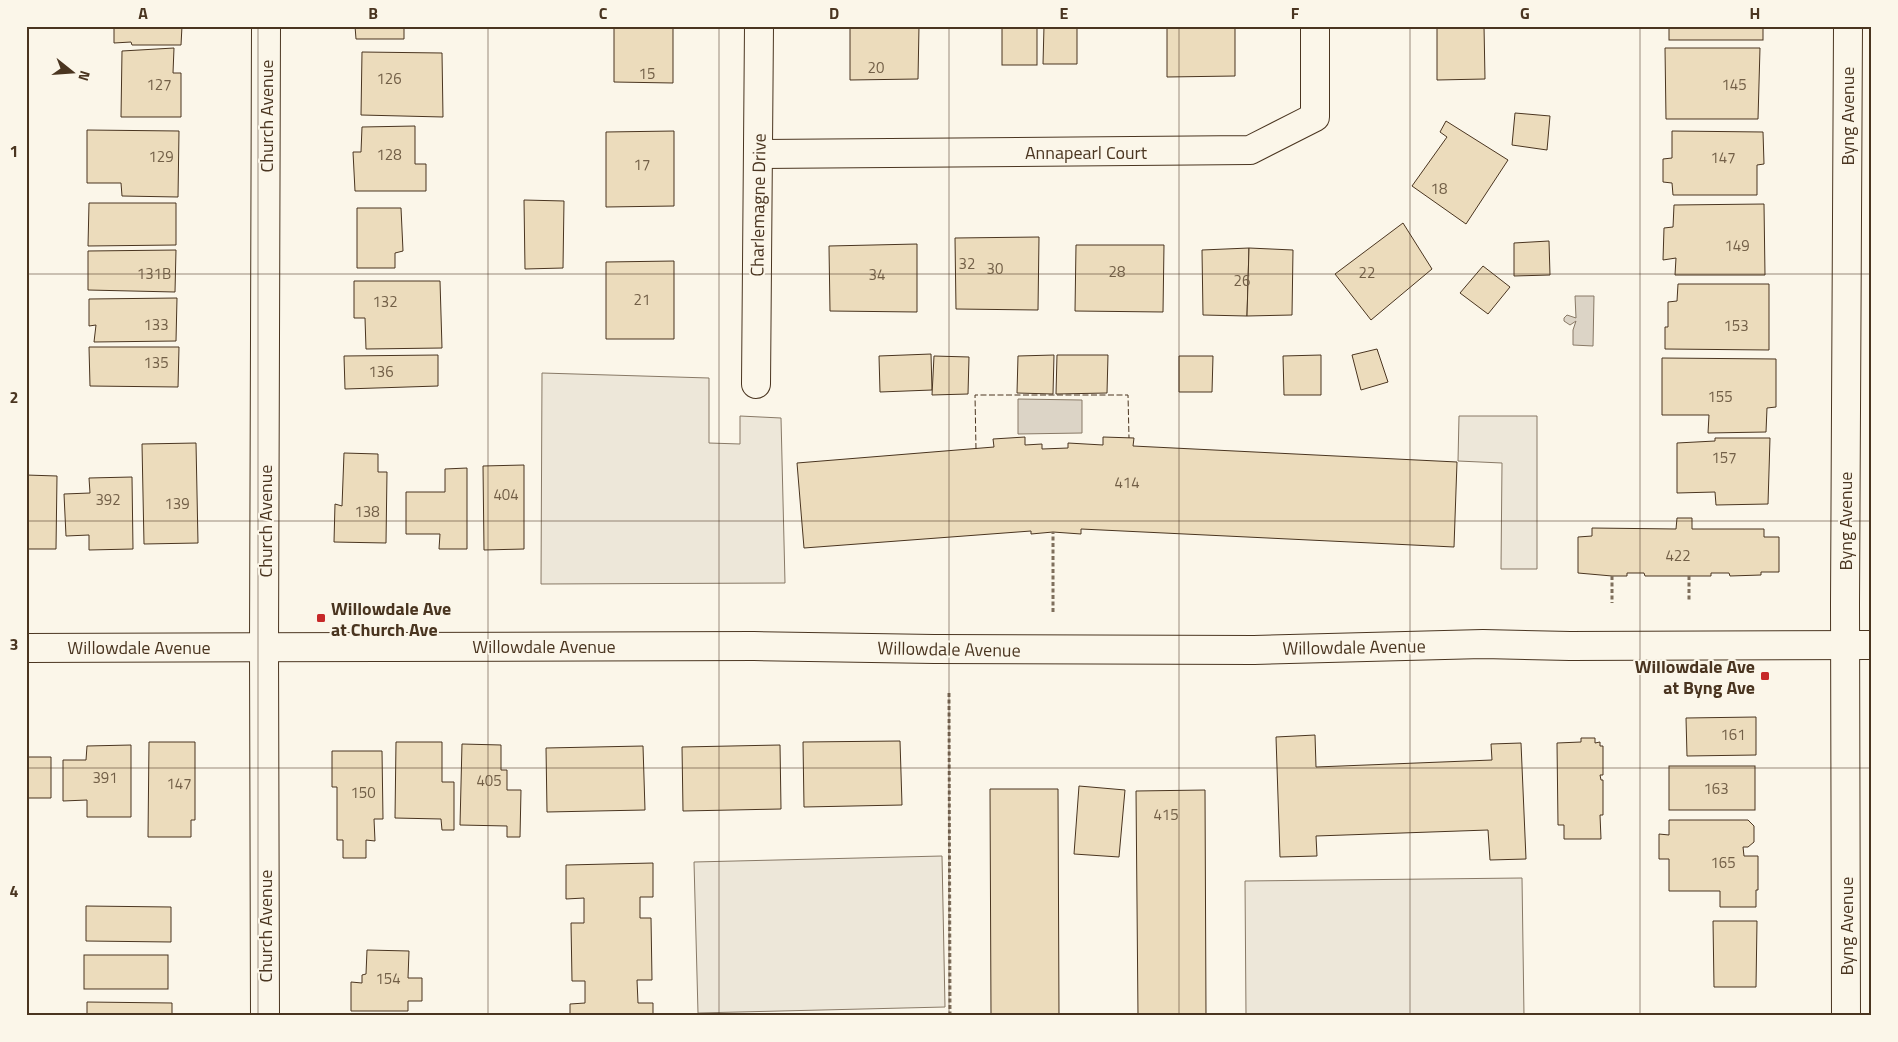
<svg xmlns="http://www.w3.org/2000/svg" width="1898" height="1042" viewBox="0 0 1898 1042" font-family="'Titillium Web',sans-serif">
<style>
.parking{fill:#ede7d9;stroke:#887966}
.water{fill:#dcd4c6;stroke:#887966}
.building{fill:#ecdcbc;stroke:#4a3520}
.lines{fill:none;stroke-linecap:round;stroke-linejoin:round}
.minor-casing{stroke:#4a3520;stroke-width:30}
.path{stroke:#7f6f5c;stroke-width:3;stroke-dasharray:4 2.5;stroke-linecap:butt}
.minor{stroke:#fbf6e9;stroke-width:28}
.fence{stroke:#4a3520;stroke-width:1;stroke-dasharray:6 2.5;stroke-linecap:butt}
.grid{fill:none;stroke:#4a3520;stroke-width:1;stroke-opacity:0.55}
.poi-dot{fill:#c62828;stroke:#fbf6e9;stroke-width:2}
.labels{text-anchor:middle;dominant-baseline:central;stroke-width:4;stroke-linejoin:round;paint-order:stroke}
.number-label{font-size:15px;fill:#725f47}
.street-label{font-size:18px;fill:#4a3520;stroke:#fbf6e9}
.poi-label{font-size:18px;font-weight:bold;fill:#4a3520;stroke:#fbf6e9;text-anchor:start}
.neatline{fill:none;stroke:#4a3520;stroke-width:2}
.grid-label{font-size:16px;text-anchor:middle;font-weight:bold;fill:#4a3520}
</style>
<rect width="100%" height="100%" fill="#fbf6e9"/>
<g class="parking">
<path d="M542,373l167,5v65l31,1v-28l41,2 4,165 -244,1z"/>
<path d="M1459,416h78v153h-36l1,-106 -44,-2z"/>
<path d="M942,856l3,151 -247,6 -4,-151z"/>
<path d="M1522,878l2,138h-278l-1,-135z"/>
</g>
<g class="water">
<path d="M1575,296h19l-1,50 -20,-1v-15l3,-9 -6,4 -6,-4v-3l3,-3 9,3z"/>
<path d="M1018,399l64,1v33l-64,1z"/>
</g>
<g class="building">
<path d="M114,26h68l-1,19h-49l-1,-3 -17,1z"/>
<path d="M355,26h49v13h-48z"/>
<path d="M614,26h59v57l-59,-1z"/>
<path d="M850,26h69l-1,53 -68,1z"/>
<rect x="1002" y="26" width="35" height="39"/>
<path d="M1044,26h33v38h-34z"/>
<path d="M1167,26h68v50l-68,1z"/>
<path d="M1437,26h47l1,53 -48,1z"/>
<rect x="1669" y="26" width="94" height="14"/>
<path d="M174,48l-1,25h8v44h-60l1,-66z"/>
<path d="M1665,48h95l-2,71h-92z"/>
<path d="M362,52l80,1 1,64 -82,-2z"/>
<path d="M1515,113l35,3 -3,34 -35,-5z"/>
<path d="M1446,121l62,39 -42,64 -54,-38 35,-49 -7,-5z"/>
<path d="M415,126v38h11v27h-71l-2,-39h8l1,-25z"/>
<path d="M87,130l92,1 -1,66 -56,-1 -1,-13h-34z"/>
<path d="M674,131v75l-68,1v-75z"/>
<path d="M1672,131l91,1 1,32 -7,1v30h-84l-1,-12 -9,-1v-23l9,-1z"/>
<path d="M524,200l40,1 -1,67 -38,1z"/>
<path d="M89,203h87v42l-88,1z"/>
<path d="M1764,204l1,71h-90l1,-17 -13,2 1,-32 9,-1 1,-22z"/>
<path d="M357,208h44l2,43 -8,2v15h-38z"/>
<path d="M1403,223l29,46 -61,51 -36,-46z"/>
<path d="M1039,237l-1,73 -82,-1 -1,-71z"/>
<path d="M1549,241l1,34 -36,1v-33z"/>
<path d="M917,244v68l-87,-1 -1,-65z"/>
<path d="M1076,245h88l-1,67 -88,-1z"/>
<path d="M1249,248l-2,68 -44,-1 -1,-65z"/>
<path d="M1249,248l44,2 -1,65 -45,1z"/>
<path d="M176,250l-1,42 -87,-2v-39z"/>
<path d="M674,261v78h-68v-77z"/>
<path d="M1483,266l27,21 -22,27 -28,-21z"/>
<path d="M354,281h86l2,67 -76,1 -1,-31h-11z"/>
<path d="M1678,284h91v66l-104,-1v-22h3v-25l9,-1z"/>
<path d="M177,298l-1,43 -82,1 2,-17 -7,1v-27z"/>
<path d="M89,347h90l-1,40 -88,-1z"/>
<path d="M1377,349l11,33 -27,8 -9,-35z"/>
<path d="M931,354l1,36 -52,2 -1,-36z"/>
<path d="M438,355v31l-93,3 -1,-33z"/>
<path d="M1054,355l-1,39 -36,-1 1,-37z"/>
<path d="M1057,355h51l-1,38 -51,1z"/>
<path d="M1321,355v40h-37l-1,-39z"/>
<path d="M934,356l35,1 -1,37 -36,1z"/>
<path d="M1179,356h34l-1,36h-33z"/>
<path d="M1662,358l114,1v48l-9,1 -1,24 -58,1 1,-18h-47z"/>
<path d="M1025,437v8l17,-1v5l26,-1v-5l35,2v-8l31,1 -1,8 324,16 -3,85 -373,-18v5l-28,-2 -22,2v-3l-227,17 -7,-85 197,-16 -1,-8z"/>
<path d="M1715,438h55l-2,66 -52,1 -1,-13 -38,1v-50l38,-2z"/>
<path d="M196,443l2,100 -54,1 -2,-100z"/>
<path d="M344,453l34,1v18h9l-1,71 -52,-1 1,-38 7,2z"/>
<path d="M524,465v84l-40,1 -1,-84z"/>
<path d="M467,468v81h-28l1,-15h-34v-42h39v-23z"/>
<path d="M26,475l31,1 -1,73h-30z"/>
<path d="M132,477l1,72 -44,1v-15l-23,1 -2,-42 26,-1 -1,-15z"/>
<path d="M1677,518h15v11h72v8h15v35h-18v3l-31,1 -1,-3h-18v3h-66l-1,-3h-17v3h-15l-34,-3v-36l14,-1v-8l84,1z"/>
<path d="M1756,717v38l-69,1 -1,-38z"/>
<path d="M1315,735l1,32 176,-7 -1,-16 30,-1 5,116 -36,1 -2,-30 -172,6 1,20 -37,1 -4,-120z"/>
<path d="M1581,738h14v5l5,-1v4h3v29h-3l1,5h2v35h-3l1,24h-37v-14h-6l-1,-82 24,-1z"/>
<path d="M900,741l2,64 -98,2 -1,-65z"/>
<path d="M149,742h46v78h-4v17h-43z"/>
<path d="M396,742h46v40h12v48h-12l-1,-11 -46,-1z"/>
<path d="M26,744h2v13h23v41h-23v16h-2z"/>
<path d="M462,744l39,1v25h6v20h14l-1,47h-13v-11l-47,-1z"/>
<path d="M131,745v72h-44v-17l-24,1v-41h23l1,-14z"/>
<path d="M780,745l1,64 -98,2 -1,-64z"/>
<path d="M643,746l2,64 -98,2 -1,-64z"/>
<path d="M332,751h50l1,68h-9l1,22 -9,-1v18h-23v-18h-6v-53h-5z"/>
<rect x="1669" y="766" width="86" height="44"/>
<path d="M1079,786l46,4 -6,67 -45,-3z"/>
<path d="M990,789h68l1,227h-68z"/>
<path d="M1205,790l1,226h-68l-2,-225z"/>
<path d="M1669,820h79l6,6v16l-6,5h-5l1,9h14v34h-2v17h-36v-16h-51v-32h-10v-25l10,1z"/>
<path d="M653,863v34h-13v21h11l1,62h-15l1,23h15v13h-83v-12l15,-1v-22h-13l-1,-58h13v-25l-18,1v-34z"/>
<path d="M86,906l85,1v35l-85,-1z"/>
<path d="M1713,921h44l-1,66h-42z"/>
<path d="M367,950l42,1 -1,27h14v23h-14v10h-57v-29l11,1v-8l4,-1z"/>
<rect x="84" y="955" width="84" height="34"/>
<path d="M87,1002l85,1v13h-85z"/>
</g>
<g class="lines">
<defs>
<g id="minor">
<path d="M758,154l492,-4 65,-33v-91"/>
<path d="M756,384l3,-358"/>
<path d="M26,648l728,-2 180,3 320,1 229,-6 87,2 302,-1"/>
<path d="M265,1016l-1,-369 2,-621"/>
<path d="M1846,1016l-1,-412 3,-578"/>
</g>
</defs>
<use href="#minor" class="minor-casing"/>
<g class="path">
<path d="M1612,576v27"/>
<path d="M1689,576v26"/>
<path d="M1053,612v-80"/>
<path d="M949,693l1,323"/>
</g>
<use href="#minor" class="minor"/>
<path class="fence" d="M976,449l-1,-54h153l1,43"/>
</g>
<path class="grid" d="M258,26v990M488,26v990M719,26v990M949,26v990M1179,26v990M1410,26v990M1640,26v990M26,274h1846M26,521h1846M26,768h1846"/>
<g class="poi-dot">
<rect x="316" y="613" width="10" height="10" rx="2.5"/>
<rect x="1760" y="671" width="10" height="10" rx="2.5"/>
</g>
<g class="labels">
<g class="number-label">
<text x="876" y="67">20</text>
<text x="647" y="73">15</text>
<text x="389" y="78">126</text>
<text x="159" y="84">127</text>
<text x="1734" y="84">145</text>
<text x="389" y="154">128</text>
<text x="161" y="156">129</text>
<text x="1723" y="157">147</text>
<text x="642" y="164">17</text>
<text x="1439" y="188">18</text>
<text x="1737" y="245">149</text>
<text x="967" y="263">32</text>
<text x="995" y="268">30</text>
<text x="1117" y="271">28</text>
<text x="1367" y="272">22</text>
<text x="154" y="273">131B</text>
<text x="877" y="274">34</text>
<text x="1242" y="280">26</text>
<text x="642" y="299">21</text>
<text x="385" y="301">132</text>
<text x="156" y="324">133</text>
<text x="1736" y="325">153</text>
<text x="156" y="362">135</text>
<text x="381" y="371">136</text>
<text x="1720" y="396">155</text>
<text x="1724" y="457">157</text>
<text x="1127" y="482">414</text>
<text x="506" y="494">404</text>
<text x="108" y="499">392</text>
<text x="177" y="503">139</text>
<text x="367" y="511">138</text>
<text x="1678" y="555">422</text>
<text x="1733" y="734">161</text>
<text x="105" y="777">391</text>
<text x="489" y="780">405</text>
<text x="179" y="783">147</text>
<text x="1716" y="788">163</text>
<text x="363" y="792">150</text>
<text x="1166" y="814">415</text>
<text x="1723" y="862">165</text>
<text x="388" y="978">154</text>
</g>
<g class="street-label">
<text transform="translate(266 116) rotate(-90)">Church Avenue</text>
<text transform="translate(1847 116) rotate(-90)">Byng Avenue</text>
<text x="1086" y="152">Annapearl Court</text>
<text transform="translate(758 205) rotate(-89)">Charlemagne Drive</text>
<text transform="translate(265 521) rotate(-90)">Church Avenue</text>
<text transform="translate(1845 521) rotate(-90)">Byng Avenue</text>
<text x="544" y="646">Willowdale Avenue</text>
<text x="139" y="647">Willowdale Avenue</text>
<text transform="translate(1354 647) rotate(-1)">Willowdale Avenue</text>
<text transform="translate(949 649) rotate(1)">Willowdale Avenue</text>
<text transform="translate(265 926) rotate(-90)">Church Avenue</text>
<text transform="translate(1846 926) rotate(-90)">Byng Avenue</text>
</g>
<g class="poi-label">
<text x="331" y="608">Willowdale Ave<tspan x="331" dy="21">at Church Ave</tspan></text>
<text x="1755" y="666" text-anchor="end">Willowdale Ave<tspan x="1755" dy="21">at Byng Ave</tspan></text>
</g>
</g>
<rect width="1898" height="1042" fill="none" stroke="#fbf6e9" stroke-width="55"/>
<g transform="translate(72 72) rotate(107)" stroke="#fbf6e9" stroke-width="4" paint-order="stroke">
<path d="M0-4L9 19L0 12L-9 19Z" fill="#4a3520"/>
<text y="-8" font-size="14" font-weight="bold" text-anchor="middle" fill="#4a3520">N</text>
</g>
<rect x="28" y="28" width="1842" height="986" class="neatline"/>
<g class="grid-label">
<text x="143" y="19">A</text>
<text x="373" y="19">B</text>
<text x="603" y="19">C</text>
<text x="834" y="19">D</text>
<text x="1064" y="19">E</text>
<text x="1295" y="19">F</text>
<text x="1525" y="19">G</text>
<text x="1755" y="19">H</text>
<text x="14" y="157">1</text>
<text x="14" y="403">2</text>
<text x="14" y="650">3</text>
<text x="14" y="897">4</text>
</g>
</svg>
